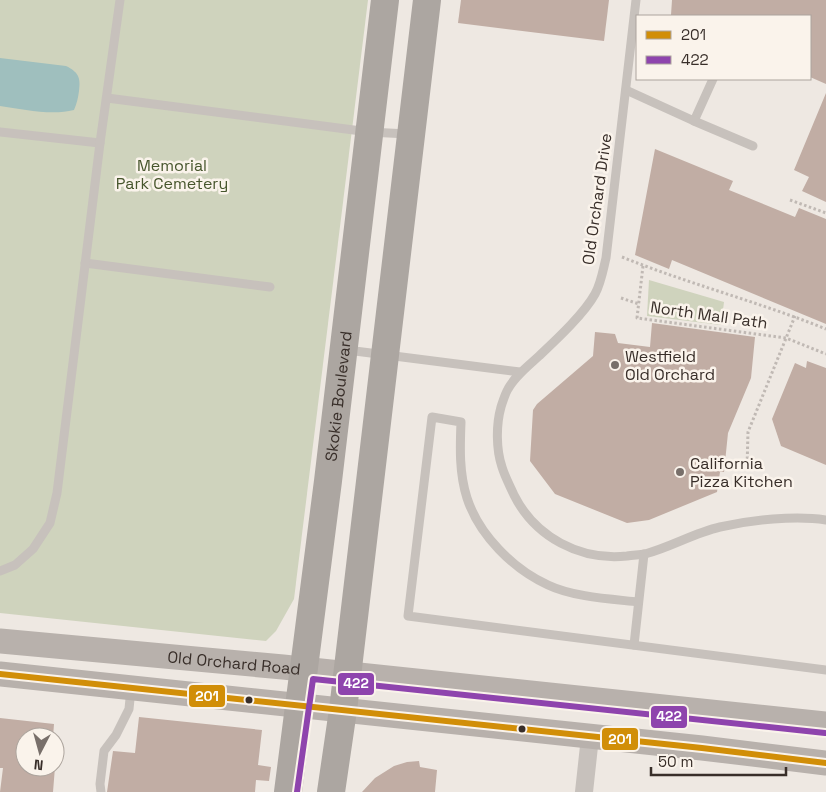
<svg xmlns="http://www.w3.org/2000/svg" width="826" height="792" viewBox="0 0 826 792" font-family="'Space Grotesk',sans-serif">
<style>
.green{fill:#cfd3bd}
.water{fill:#9fbfbe}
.building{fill:#c1ada4}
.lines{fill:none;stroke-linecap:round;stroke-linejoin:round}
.path{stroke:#c0b9b4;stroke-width:3;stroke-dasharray:2.5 2.5;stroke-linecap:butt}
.lane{stroke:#c7c1bc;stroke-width:9}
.street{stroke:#c7c1bc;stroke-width:18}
.secondary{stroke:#b8b1ac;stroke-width:25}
.primary{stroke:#aca6a1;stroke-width:28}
.bus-1-casing{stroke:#faf3eb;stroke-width:10}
.bus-2-casing{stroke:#faf3eb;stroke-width:10}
.bus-1{stroke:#d18e08;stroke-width:6}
.bus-2{stroke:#8e44ad;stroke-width:6}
.poi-dot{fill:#786f6a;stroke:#faf3eb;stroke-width:2}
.bus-dot{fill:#382e29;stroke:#faf3eb;stroke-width:2}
.labels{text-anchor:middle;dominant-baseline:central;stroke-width:5;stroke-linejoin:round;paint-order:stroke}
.park-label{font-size:16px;fill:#47562d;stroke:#faf3eb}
.street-label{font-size:16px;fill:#382e29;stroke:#faf3eb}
.poi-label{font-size:16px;fill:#382e29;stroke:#faf3eb;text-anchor:start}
.line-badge{stroke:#faf3eb;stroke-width:2}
.badge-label{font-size:14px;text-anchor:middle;font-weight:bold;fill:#fff}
</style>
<rect width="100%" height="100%" fill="#eee8e2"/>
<g class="green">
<path d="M0,0h368l-74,599 -18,32 -10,10 -266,-28z"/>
<path d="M649,280l75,22 -3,23 -74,-9z"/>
</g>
<path class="water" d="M0,58l66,8c12,6 15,11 13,25 -1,7 -2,12 -5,19 -23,6 -51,-1 -74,-4z"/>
<g class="building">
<path d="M461,0h148l-5,41 -146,-18z"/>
<path d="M672,0h154v84l-16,-7v-61h-136l-3,-1z"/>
<path d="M826,93v109l-24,-11 7,-14 -15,-7z"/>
<path d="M655,149l78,32 -4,9 66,27 4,-9 27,11v105l-154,-64 -3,9 -34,-14z"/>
<path d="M652,323l103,14 -4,41 -23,55 -4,39h-4l-3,20 -68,28 -22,3 -72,-29 -25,-33 3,-51 4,-6 56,-48 2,-24 20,2 3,9 32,4z"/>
<path d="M807,361l19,7v97l-45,-19 -9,-27 23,-56 11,5z"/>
<path d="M139,717l123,13 -4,35 13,2 -2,14 -13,-1 -1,12h-148l6,-41 22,2z"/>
<path d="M0,718l54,6 -1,13h-28v30h30l-2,25h-53l3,-24h-3z"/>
<path d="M419,761l1,6 17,3 -2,22h-73l13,-14 19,-12 13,-4z"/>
</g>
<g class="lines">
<g class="path">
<path d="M790,200l36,13"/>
<path d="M622,257c67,27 137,45 204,72"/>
<path d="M643,266l-6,52 149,20 40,16"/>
<path d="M621,298l18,6"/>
<path d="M747,469l1,-37 47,-116"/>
</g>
<g class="lane">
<path d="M636,0l-30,258c-3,12 -5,25 -11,36 -11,20 -39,46 -56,62 -11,10 -24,20 -31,33 -3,5 -5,12 -7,18 -5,18 -5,42 1,60 3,10 8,19 12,28 21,42 66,66 113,61 6,-1 12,-1 18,-2 26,-7 49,-21 75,-27 31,-7 75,-12 106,-7"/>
<path d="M626,90l68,31 19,-42"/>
<path d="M107,98l262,34 39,2"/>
<path d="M694,121l59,25"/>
<path d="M0,132l100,11"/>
<path d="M85,263l185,24"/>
<path d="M347,350l173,22"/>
<path d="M0,571l15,-6 18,-16 17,-26 7,-30 43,-350 20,-143"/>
<path d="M638,602c-27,-3 -65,-5 -90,-17 -35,-16 -69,-50 -81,-87 -8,-25 -7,-51 -6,-76l-29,-5 -24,199 418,54"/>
<path d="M634,645l10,-91"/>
<path d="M101,792l-1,-8 4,-33 12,-16 13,-26 2,-20"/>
</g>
<path class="street" d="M584,792l6,-55"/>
<g class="secondary">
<path id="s1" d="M0,641l283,26 543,57"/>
<path d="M0,674l702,74 124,15"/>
</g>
<g class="primary">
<path id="s2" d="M288,792l40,-311 57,-481"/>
<path d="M331,792l12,-82 84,-710"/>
</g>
<defs>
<path id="bus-1" d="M0,674l702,74 124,15"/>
<path id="bus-2" d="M297,792l16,-113 512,54"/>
</defs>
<use href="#bus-1" class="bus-1-casing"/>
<use href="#bus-2" class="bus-2-casing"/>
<use href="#bus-1" class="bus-1"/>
<use href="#bus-2" class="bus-2"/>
</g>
<g class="poi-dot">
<circle cx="615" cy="365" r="5"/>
<circle cx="680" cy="472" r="5"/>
</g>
<g class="bus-dot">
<circle cx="249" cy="700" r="4.5"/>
<circle cx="522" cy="729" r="4.5"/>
</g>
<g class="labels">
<g class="park-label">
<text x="172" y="165">Memorial<tspan x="172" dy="18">Park Cemetery</tspan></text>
</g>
<g class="street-label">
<text transform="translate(597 199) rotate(-82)">Old Orchard Drive</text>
<text transform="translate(709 315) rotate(8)">North Mall Path</text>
<text stroke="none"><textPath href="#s2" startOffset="399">Skokie Boulevard</textPath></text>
<text stroke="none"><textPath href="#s1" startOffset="235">Old Orchard Road</textPath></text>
</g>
<g class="poi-label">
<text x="625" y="356">Westfield<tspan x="625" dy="18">Old Orchard</tspan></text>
<text x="690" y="463">California<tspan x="690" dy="18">Pizza Kitchen</tspan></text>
</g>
</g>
<g class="line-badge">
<rect x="337" y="672" width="38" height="24" rx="5" fill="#8e44ad"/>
<rect x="188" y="684" width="38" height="24" rx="5" fill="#d18e08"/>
<rect x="650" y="705" width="38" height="24" rx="5" fill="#8e44ad"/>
<rect x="601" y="727" width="38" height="24" rx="5" fill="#d18e08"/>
</g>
<g class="badge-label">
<text x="356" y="688">422</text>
<text x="207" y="701">201</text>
<text x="669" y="721">422</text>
<text x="620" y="744">201</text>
</g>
<rect x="636" y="15" width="175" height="65" fill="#faf3eb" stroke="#aca49d"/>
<rect x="646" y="31" width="25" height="8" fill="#d18e08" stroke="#aca49d"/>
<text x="681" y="40" font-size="15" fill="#382e29">201</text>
<rect x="646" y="56" width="25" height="8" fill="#8e44ad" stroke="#aca49d"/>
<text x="681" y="65" font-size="15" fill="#382e29">422</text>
<g transform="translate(40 752) rotate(186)"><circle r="24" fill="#faf3eb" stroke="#aca49d"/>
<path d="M0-4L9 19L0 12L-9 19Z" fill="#786f6a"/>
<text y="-8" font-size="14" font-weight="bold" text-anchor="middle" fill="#382e29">N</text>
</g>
<path d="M651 767v8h135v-8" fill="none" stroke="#382e29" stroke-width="2.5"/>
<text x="658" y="767" font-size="15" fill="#382e29" stroke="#faf3eb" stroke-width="4" paint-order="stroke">50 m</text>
</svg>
